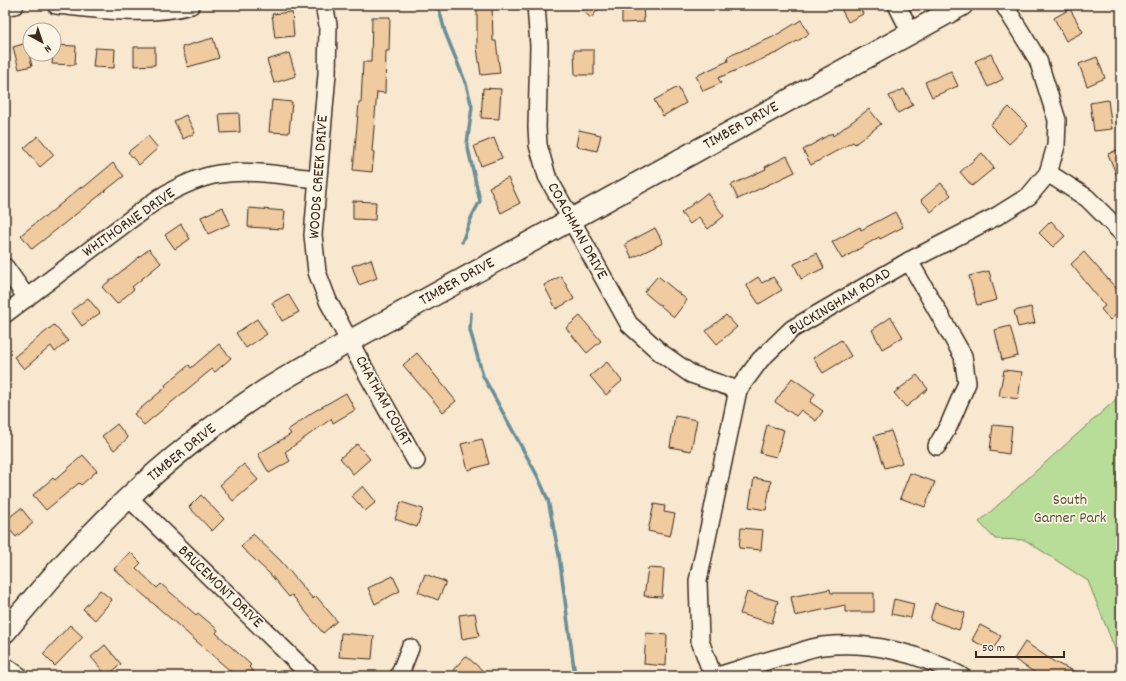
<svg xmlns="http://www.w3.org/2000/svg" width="1126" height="681" viewBox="0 0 1126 681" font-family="Dekko,sans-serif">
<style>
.green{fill:#b8dd98;stroke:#7a845b}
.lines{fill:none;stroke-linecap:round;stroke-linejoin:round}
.stream{stroke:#698e97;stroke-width:3.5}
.building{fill:#f0cba0;stroke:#3b2a1e}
.minor-casing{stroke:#3b2a1e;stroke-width:20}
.major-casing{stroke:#3b2a1e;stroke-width:24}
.minor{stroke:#fcf5e5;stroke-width:17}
.major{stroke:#fcf5e5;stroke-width:21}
.labels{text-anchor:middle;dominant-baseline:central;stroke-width:3.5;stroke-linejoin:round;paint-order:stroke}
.street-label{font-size:16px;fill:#3b2a1e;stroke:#fcf5e5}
.park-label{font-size:16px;fill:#5a573c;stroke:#fcf5e5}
</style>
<rect width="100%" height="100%" fill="#f8e8d0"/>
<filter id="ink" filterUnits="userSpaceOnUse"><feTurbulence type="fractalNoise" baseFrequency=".025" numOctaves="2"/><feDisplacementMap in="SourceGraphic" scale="8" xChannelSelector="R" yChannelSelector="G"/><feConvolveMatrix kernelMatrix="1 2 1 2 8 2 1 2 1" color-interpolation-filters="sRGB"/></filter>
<g filter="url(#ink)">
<path class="green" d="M1121,395v269l-33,-83 -63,-41 -30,-1 -16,-17z"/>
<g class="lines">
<g class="stream">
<path d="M438,5l7,27 21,52 6,23 -5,37 13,57 -8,15 -10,26"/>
<path d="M471,313l-1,17 13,46 55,101 10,23 11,55 16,121"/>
</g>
</g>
<g class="building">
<path d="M477,5h15l1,36h3l4,32 -19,2 -4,-28z"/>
<path d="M576,5h26l-11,13z"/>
<path d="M622,5h21l1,17 -22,1z"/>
<path d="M839,5h20l4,9 -15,8z"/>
<path d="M1070,9l13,23 -17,9 -12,-23z"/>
<path d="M292,12l2,24 -19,2 -3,-24z"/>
<path d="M372,17h18l-1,34h-3l-1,42 -8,-1 -5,59 2,1 -2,20 -19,-2 6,-67h2l2,-41h8z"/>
<path d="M801,20l8,14 -30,18 -61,26 3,5 -18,8 -7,-15 32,-15 -1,-4 46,-20z"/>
<path d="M213,38l6,20 -31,9 -6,-20z"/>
<path d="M30,42v16l2,8 -13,3 -6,-22z"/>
<path d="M54,45l22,1 -1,19 -23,-1z"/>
<path d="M134,47h21v18l-21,1z"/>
<path d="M95,48l20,1 -1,19 -21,-1z"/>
<path d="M574,50h20v25h-19z"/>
<path d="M289,53l7,23 -22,7 -7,-23z"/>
<path d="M991,54l12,25 -15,8 -13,-26z"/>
<path d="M1097,57l8,21 -18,8 -8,-22z"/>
<path d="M951,71l7,15 -26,11 -7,-15z"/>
<path d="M678,87l8,16 -23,13 -9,-16z"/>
<path d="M483,88l18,1 -2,30 -18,-1z"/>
<path d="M904,89l9,16 -15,8 -9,-17z"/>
<path d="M272,100l20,2 -3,31 -20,-1z"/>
<path d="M1108,100l4,29 -18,2 -4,-28z"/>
<path d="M1009,107l19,19 -19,18 -19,-19z"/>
<path d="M869,109l12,15 -26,20 -2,-2 -42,23 -8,-15 29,-17 1,3z"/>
<path d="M239,113l1,19 -19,1 -2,-19z"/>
<path d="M186,115l9,18 -12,6 -9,-18z"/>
<path d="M579,130l22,5 -4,16 -21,-5z"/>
<path d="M38,136l16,19 -14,12 -16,-19z"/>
<path d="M148,136l10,12 -19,17 -11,-13z"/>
<path d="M494,138l8,20 -21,8 -7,-20z"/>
<path d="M1121,148v38l-13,-32z"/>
<path d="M982,153l12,15 -22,18 -12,-14z"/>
<path d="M787,156l8,16 -57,27 -7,-14 35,-16 -1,-2z"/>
<path d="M113,163l11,13 -92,73 -11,-14 22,-18 1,1 37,-31 2,1z"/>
<path d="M508,178l12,25 -19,10 -12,-26z"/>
<path d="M941,183l10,12 -20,17 -10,-12z"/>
<path d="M707,193l17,23 -16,13 -9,-12 -9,7 -9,-11z"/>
<path d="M353,201l23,1 -1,18 -22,-1z"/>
<path d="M223,207l7,17 -22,10 -7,-17z"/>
<path d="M249,208l36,3 -2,18 -35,-2z"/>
<path d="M895,212l8,15 -23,12 -1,-2 -37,22 -10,-17 28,-15 1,3z"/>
<path d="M1051,221l14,15 -12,11 -14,-14z"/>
<path d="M181,224l9,15 -15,10 -10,-14z"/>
<path d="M655,228l8,15 -31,15 -7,-14z"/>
<path d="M149,249l12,14 -29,24 2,2 -17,15 -15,-17z"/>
<path d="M1084,252l37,42v16l-11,10 -9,-11 4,-3 -34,-42z"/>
<path d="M817,253l7,15 -23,11 -7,-15z"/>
<path d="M371,259l6,19 -18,7 -7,-19z"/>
<path d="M989,271l8,29 -20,5 -8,-29z"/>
<path d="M561,276l13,23 -18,10 -12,-24z"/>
<path d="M658,276l29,24 -13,17 -30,-25z"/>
<path d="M758,277l4,6 11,-6 9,13 -23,14 -13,-19z"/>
<path d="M288,294l11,18 -17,9 -10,-18z"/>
<path d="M88,298l12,15 -18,13 -11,-15z"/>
<path d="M1031,307l4,16 -17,4 -4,-16z"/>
<path d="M726,315l11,12 -20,17 -11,-13z"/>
<path d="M580,316l21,25 -14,12 -21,-25z"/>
<path d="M891,317l12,20 -21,12 -10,-19z"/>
<path d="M257,319l10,15 -21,14 -10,-15z"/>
<path d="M54,325l14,16 -13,11 -4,-6 -27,23 -10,-12z"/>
<path d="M1010,326l8,30 -16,4 -7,-30z"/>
<path d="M841,340l10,16 -28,17 -10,-15z"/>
<path d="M219,344l12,14 -16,14 -3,-3 -68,56 -10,-11 32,-27 -1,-2 24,-20 2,3z"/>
<path d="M417,353l39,48 -13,11 -40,-47z"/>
<path d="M607,362l15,19 -16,14 -16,-19z"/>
<path d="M1004,370l18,2 -4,27 -19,-3z"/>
<path d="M917,375l11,14 -22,18 -12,-14z"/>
<path d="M792,378l23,16 -5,8 13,9 -7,10 -15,-11 -5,6 -21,-14z"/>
<path d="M346,393l9,17 -22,13 -2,-4 -46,33 5,9 -21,12 -11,-19 33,-20 -3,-4 25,-18z"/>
<path d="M675,416l22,4 -6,31 -21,-4z"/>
<path d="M117,424l11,14 -14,12 -12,-14z"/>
<path d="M767,425l17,5 -8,27 -16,-4z"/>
<path d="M993,425l19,2 -3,27 -19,-3z"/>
<path d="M891,431l11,32 -17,5 -11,-32z"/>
<path d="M482,439l7,25 -21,6 -7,-26z"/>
<path d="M357,444l13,15 -17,15 -13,-16z"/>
<path d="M83,455l14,16 -16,14 -2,-2 -33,27 -13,-15 20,-17 2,2z"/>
<path d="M244,464l14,16 -25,21 -13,-16z"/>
<path d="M910,473l25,9 -10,25 -25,-9z"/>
<path d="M754,478l17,3 -5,29 -17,-3z"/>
<path d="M363,486l13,16 -11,9 -13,-15z"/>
<path d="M201,495l23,24 -12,12 -23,-24z"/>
<path d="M401,502l22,7 -6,18 -22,-8z"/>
<path d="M654,504l11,2 -1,6 11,2 -5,22 -22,-5z"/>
<path d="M21,508l12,15 -17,14 -11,-13v-3z"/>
<path d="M741,528l22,2 -2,20 -22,-2z"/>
<path d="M253,534l28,27 32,38 3,-3 21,25 -14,12 -31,-38 -3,2 -19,-23 -29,-27z"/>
<path d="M130,552l11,11 -5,5 21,20 4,-4 35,31 2,-2 20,17 -2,3 35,32 -2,2 8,9h-21l-122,-107z"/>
<path d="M648,568l16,1 -2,28 -18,-1z"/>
<path d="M425,574l21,8 -8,18 -20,-8z"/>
<path d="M393,576l7,15 -25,13 -7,-16z"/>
<path d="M830,589l1,4h43v19h-29v-7l-50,11 -4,-19z"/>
<path d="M100,590l12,10 -17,20 -12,-11z"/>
<path d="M747,592l31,9 -6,22 -32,-9z"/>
<path d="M894,599l20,5 -3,14 -20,-4z"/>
<path d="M935,603l30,10 -6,17 -29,-10z"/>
<path d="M475,613l4,23 -17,3 -3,-24z"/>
<path d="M70,625l13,12 -28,29 -12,-12z"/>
<path d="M980,625l21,11 -9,15 -20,-11z"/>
<path d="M341,633l33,3 -2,23 -33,-2z"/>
<path d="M646,633l21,2 -1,31 -22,-2z"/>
<path d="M1025,642l31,21 29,13h-45l-26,-17z"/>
<path d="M105,645l16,19 -14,12 -16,-19z"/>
<path d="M466,656l23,20h-28l-8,-6z"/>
</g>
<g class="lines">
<defs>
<g id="minor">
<path d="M56,5c45,4 91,12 135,0"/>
<path d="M324,5l4,20 -1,49 -14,161 4,37 11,29 32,60 56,100"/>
<path d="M536,5l3,41 -2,81 1,18 9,31 82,148 32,29 30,21 47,16"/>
<path d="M897,5l14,28"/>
<path d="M5,6l10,-1"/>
<path d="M1048,173l39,25 34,34"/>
<path d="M909,261l54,95 4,27 -18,42 -12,21"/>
<path d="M5,267l22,31"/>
<path d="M5,314l154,-116c19,-11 39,-21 60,-24 32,-5 66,2 98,5"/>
<path d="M128,497l183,179"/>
<path d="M5,666l14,10"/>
<path d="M399,676l11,-28"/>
<path d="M713,676l-13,-35 -2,-60 40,-191 22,-30 32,-31 117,-68 88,-45 32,-20 19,-23 8,-27 1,-26 -19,-60 -34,-55"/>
<path d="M718,676c26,-8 52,-17 79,-23 8,-3 17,-6 26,-7 47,-5 97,7 138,30"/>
</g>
<path id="major" d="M5,632c39,-47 79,-93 123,-134 41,-39 86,-74 133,-105 29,-19 60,-35 89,-52l612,-336"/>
</defs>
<use href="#minor" class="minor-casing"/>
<use href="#major" class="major-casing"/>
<use href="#minor" class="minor"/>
<use href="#major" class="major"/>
</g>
</g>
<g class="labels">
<g class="street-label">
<text transform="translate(741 126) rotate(-29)">TIMBER DRIVE</text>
<text transform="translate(319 177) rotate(-86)">WOODS CREEK DRIVE</text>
<text transform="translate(129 223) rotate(-35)">WHITHORNE DRIVE</text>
<text transform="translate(577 231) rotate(61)">COACHMAN DRIVE</text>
<text transform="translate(457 282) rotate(-29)">TIMBER DRIVE</text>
<text transform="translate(840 302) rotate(-31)">BUCKINGHAM ROAD</text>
<text transform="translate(383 401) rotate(61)">CHATHAM COURT</text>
<text transform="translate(182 453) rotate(-39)">TIMBER DRIVE</text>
<text transform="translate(220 587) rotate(44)">BRUCEMONT DRIVE</text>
</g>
<g class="park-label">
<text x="1070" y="500">South<tspan x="1070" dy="18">Garner Park</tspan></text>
</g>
</g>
<rect width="1126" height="681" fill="none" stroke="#fcf5e5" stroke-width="20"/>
<rect x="10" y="10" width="1106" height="661" fill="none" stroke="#3b2a1e" stroke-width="1.5" filter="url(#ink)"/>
<g transform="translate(42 42) rotate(140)"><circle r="19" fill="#fcf5e5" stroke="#afa495"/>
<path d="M0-3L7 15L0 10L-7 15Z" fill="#3b2a1e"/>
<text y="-6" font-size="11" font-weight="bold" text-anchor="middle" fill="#3b2a1e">N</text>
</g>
<path d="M976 651v6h88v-6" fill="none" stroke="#3b2a1e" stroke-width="2"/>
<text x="982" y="651" font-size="12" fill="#3b2a1e" stroke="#fcf5e5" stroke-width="3" paint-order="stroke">50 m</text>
</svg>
